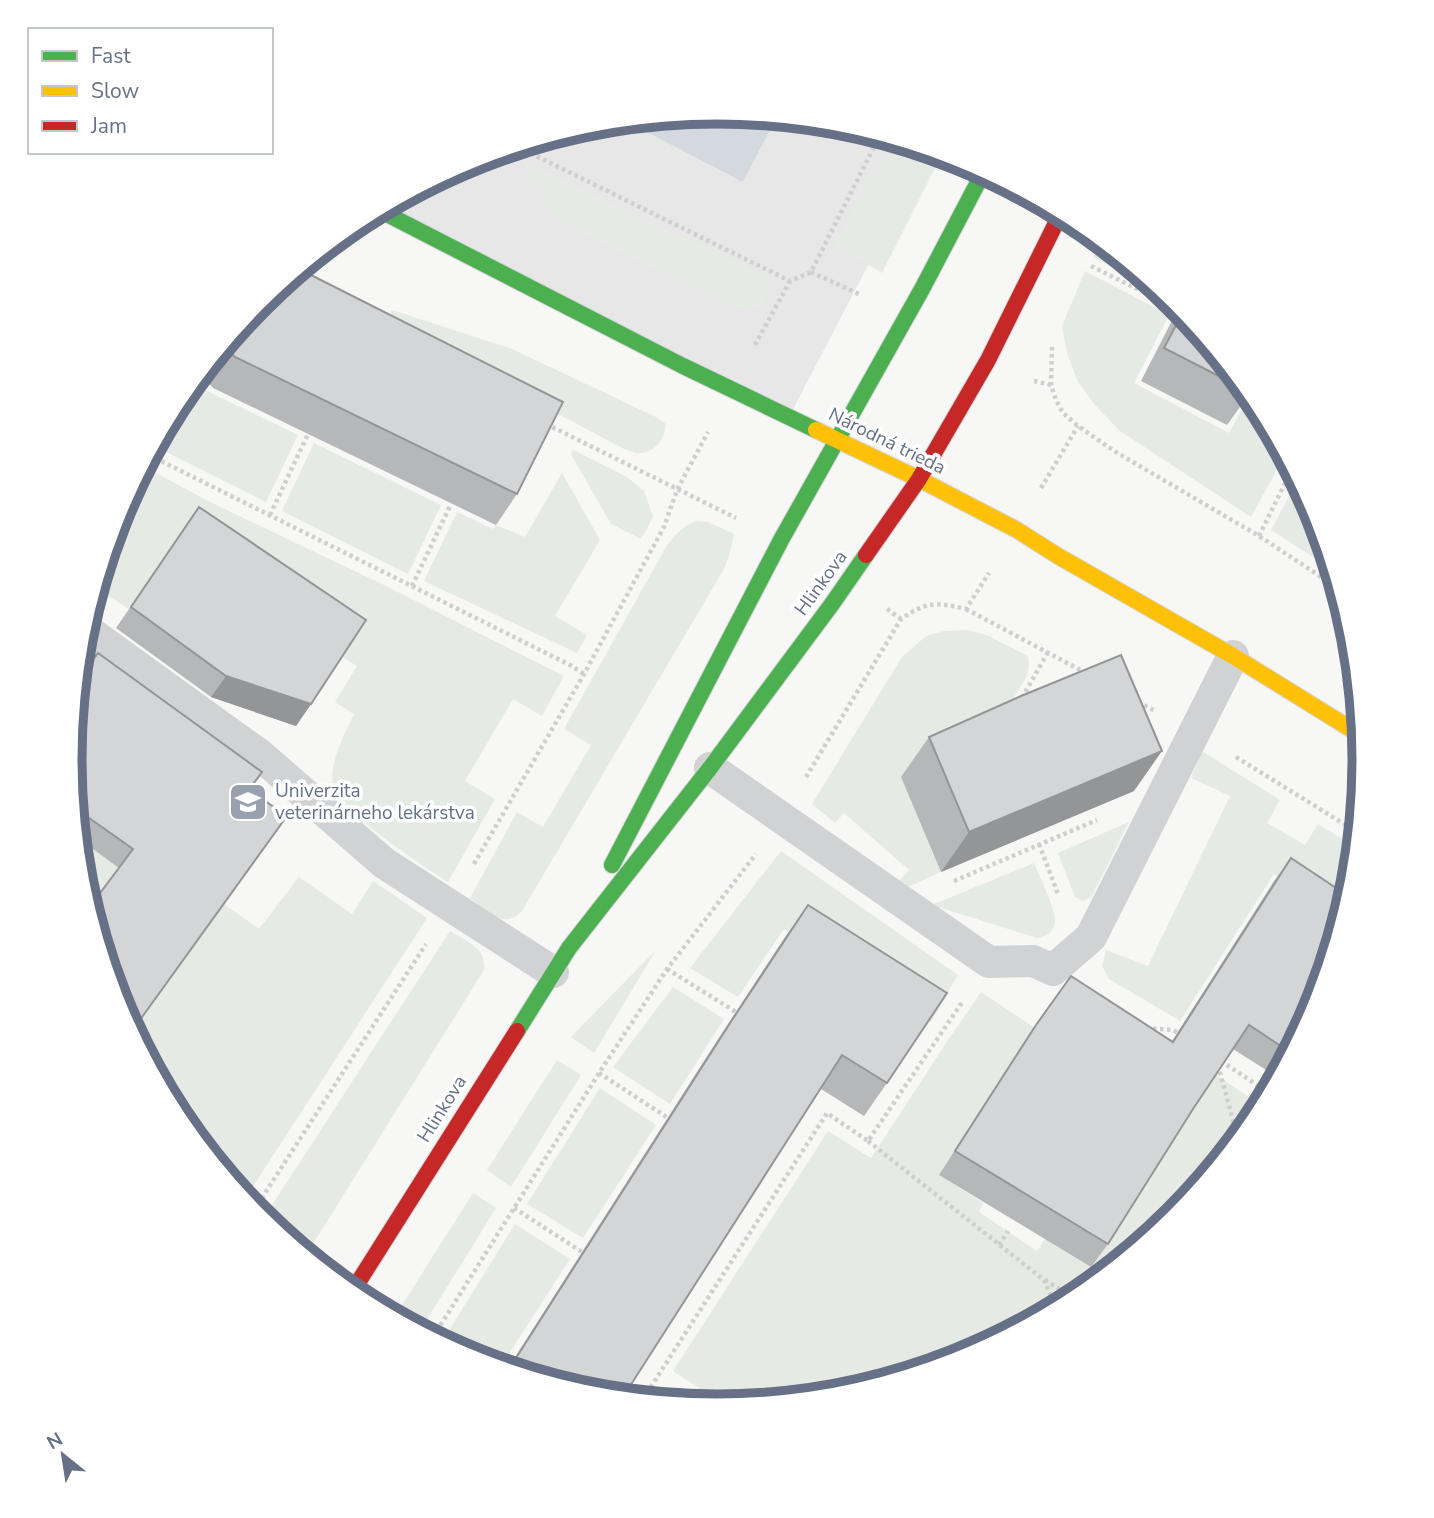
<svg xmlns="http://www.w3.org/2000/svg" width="1434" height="1518" viewBox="0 0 1434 1518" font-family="'Nunito Sans',sans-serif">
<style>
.built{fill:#e7e7e8}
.green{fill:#e6eae4}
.water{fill:#d3d9de}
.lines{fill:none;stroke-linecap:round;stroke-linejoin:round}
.fast-casing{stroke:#d4d5d6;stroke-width:18}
.slow-casing{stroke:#d4d5d6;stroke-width:18}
.jam-casing{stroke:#d4d5d6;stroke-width:18}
.path{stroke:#cfcfd0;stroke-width:4.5;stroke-dasharray:3.5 3.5;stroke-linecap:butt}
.lane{stroke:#d1d2d3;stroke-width:32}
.fast{stroke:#4caf50;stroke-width:16}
.slow{stroke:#ffc107;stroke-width:16}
.jam{stroke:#c62828;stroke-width:16}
.wall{fill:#b6b7b8}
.shaded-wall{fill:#949596}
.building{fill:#d4d5d6;stroke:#949596;stroke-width:2}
.labels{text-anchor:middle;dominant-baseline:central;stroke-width:7;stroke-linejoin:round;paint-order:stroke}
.street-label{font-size:19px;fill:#667188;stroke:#fff}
.poi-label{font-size:19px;fill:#667188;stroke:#fff;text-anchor:start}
.rim{fill:none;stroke:#667188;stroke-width:9}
</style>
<rect width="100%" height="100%" fill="#f7f7f6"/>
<path class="built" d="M717,112l127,13 84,25 -139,267 -411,-207 92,-49 121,-37z"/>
<g class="green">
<path d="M891,139l51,15 -60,119 -47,-27z"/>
<path d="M523,161l235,112 11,7 3,8 -12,19 -15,4 -190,-90z"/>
<path d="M1101,241l65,54 -73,-38z"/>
<path d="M1085,271l84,44 -35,68 95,50 21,-40 5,7 30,55 -34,62 -131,-86 -25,-26 -17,-23 -11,-29 -5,-27z"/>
<path d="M392,310l120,39 144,68 9,6c2,16 -12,32 -29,30 -4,-1 -8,-3 -12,-4l-238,-126z"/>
<path d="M195,380l9,4 -1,5 95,46 -32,67 -112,-56 25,-47z"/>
<path d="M314,443l127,62 -33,69 -126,-63z"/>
<path d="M573,450l54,27 17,14 9,26 -12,22 -30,-15 -40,-70z"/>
<path d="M143,466l67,36 174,83 180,91 -22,40 -29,-17 -48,82 30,18 -47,83c-24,-15 -110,-72 -115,-96 -5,-22 12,-53 21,-72l-19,-12 22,-36 -16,-10 -212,-47 -33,-21 23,-77z"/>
<path d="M562,473l38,67 -45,76 32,19 -10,18 -153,-72 33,-69 36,17 3,-4 29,12z"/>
<path d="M1298,480l17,32 17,57 -61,-39z"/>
<path d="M696,521l12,1 26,12 -5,22 -5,13 -202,342c-2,2 -7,7 -10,7 -15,6 -31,-12 -42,-20l47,-86 26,15 48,-82 -27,-16 102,-182c9,-13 16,-20 30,-26z"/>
<path d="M968,630l19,5 41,21 1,9 -2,11 -24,39 -102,62 40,95 -33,15 -8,-7 9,-10 -65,-57 -9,10 -23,-19 90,-147 24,-21 18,-5z"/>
<path d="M1202,751l78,49 -13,23 38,22 13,-21 37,23c-2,24 -3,49 -15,69l-66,-42 -94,147 -71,-42 -7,-13 4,-16 42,16 82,-170 -39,-18z"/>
<path d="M1129,822l-38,76 -8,3 -8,-4 -17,-44z"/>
<path d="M78,838l42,30 -30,41 -8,-24z"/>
<path d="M781,851l177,124 -27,47 -147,-93 -46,68 -48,-29z"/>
<path d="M1034,863c5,11 22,48 21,58 0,11 -9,15 -18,17l-105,-33z"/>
<path d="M299,877l53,37 21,-33 54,37 -182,281 -66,-81 -46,-86 91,-128 35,25z"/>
<path d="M450,931c16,10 37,17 34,39l-178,285 -43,-36z"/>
<path d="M656,950l-62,103 -23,-16z"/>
<path d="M673,987l51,32 -54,85 -57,-37z"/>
<path d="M981,992l54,36 -96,147 44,28 -4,9 58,39 8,-12 46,28 124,-193 47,32 -7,13 -81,98 -98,80 -112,60 -121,37 -119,11 -51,-34 155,-240 43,27 75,-115z"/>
<path d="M557,1060l24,15 -70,112 -24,-17z"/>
<path d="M600,1088l56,37 -73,113 -56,-34z"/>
<path d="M473,1193l23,15 -70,113 -24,-16z"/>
<path d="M515,1224l55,35 -69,107 -16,-4 -40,-25z"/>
</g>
<path class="water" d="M717,112l59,6 -33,64 -104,-54 5,-9z"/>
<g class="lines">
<defs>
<g id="fast">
<path d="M379,210l304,156 133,64"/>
<path d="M612,865l169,-325 141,-251 62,-118"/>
<path d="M517,1031l52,-83 141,-180 122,-164 34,-49"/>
</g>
<path id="slow" d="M816,430l103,49 98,51 41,26 175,100 129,80"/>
<g id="jam">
<path d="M866,555l53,-76 69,-119 73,-147"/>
<path d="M352,1292l165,-261"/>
</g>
</defs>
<use href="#fast" class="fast-casing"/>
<use href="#slow" class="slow-casing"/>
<use href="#jam" class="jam-casing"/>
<g class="path">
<path d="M518,147l272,134 21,-9 69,-137"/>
<path d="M1091,266l87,43"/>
<path d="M811,272l50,23"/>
<path d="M755,345l35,-64"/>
<path d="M1052,347l-1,38 5,15 7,13 15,13 36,25 145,85 79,52"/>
<path d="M1034,381l17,4"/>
<path d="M546,424l190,94"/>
<path d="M149,455l421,210 14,9"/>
<path d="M1041,488l37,-62"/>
<path d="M270,515l38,-81"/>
<path d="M1259,536l33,-67"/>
<path d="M412,586l39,-82"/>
<path d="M887,609l14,10"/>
<path d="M966,609l118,63"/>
<path d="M1022,698l26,-46"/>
<path d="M1138,702l17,9"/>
<path d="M1236,757l121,75"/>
<path d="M806,777l95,-158c26,-18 35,-17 65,-10l23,-36"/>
<path d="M1039,844l19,50"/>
<path d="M474,864l110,-190 80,-147 13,-37 31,-58"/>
<path d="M954,881l143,-61"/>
<path d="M667,969l69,43"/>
<path d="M1146,1028l27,2 8,5"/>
<path d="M1221,1061l48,32"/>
<path d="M1218,1065l20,74"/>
<path d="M599,1073l69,45"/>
<path d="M868,1141l176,139 12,28"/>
<path d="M514,1208l68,44"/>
<path d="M254,1210l172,-266"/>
<path d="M999,1245l9,-14"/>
<path d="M1045,1280l29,18"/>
<path d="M433,1337l166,-264 68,-104 89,-115"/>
<path d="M643,1399l184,-286 41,28 95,-140"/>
</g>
<g class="lane">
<path d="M84,628l176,127 124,108 169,109"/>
<path d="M710,768l279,194 44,-1 20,9 38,-33 142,-281"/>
</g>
<use href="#fast" class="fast"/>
<use href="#slow" class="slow"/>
<use href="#jam" class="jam"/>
</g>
<g class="wall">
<path d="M260,301l257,193 -21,31 -283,-137 -6,-7 -9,-5z"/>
<path d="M1179,307l71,86 -23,32 -86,-44z"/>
<path d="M199,507l112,197 -15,22 -85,-29 -95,-69z"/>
<path d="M929,737l205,54 -193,81 -40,-95z"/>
<path d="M70,759l192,13 -143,96 -41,-30z"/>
<path d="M1291,858l24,149 -38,70 -44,-28 -40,60 -85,135 -17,23 -152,-92 81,-127 51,-72 101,65 102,-160z"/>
<path d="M808,905l79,178 -23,33 -43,-27 -231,304 -82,-25 201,-315 76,-116z"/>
</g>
<g class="shaded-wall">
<path d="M226,676l85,28 -15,22 -85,-29z"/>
<path d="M1162,751l-28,40 -193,81 28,-40z"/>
</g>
<g class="building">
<path d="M299,269l264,133 -46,92 -282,-137 -7,-7 -5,-4 37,-45z"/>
<path d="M1183,312l65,79 -84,-43z"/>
<path d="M199,507l167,113 -55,84 -85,-28 -95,-69z"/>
<path d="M98,653l164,119 -13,18 38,26 -155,215 -13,-25 -30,-98 44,-59 -58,-41 -5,-49 8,-79z"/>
<path d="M1121,655l41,96 -193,81 -40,-95 92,-41z"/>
<path d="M1291,858l57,38 -33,111 -25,45 -41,-27 -56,84 -85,135 -153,-93 81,-126 35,-49 102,66z"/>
<path d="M808,905l139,88 -60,90 -45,-28 -219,342 -33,-4 -81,-24 223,-349z"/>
</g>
<defs>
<symbol id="university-square" viewBox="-11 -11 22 22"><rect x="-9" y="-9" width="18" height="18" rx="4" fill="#99a0ae" stroke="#fff"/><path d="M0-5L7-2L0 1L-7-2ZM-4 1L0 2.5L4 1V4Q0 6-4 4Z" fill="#fff"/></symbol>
</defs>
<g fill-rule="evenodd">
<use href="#university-square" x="226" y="780" width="44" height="44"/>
</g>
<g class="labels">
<g class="street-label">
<text transform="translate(887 441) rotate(26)">Národná trieda</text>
<text transform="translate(821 583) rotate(-54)">Hlinkova</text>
<text transform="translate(442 1109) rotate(-58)">Hlinkova</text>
</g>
<g class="poi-label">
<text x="275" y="791">Univerzita<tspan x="275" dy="22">veterinárneho lekárstva</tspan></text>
</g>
</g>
<path d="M0 0H1434V1518H0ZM82 759a635 635 0 1 1 1270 0a635 635 0 1 1-1270 0Z" fill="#fff" fill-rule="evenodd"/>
<path class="rim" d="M82 759a635 635 0 1 1 1270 0a635 635 0 1 1-1270 0Z"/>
<rect x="28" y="28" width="245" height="126" fill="#ffffff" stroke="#c2c6cf" stroke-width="2"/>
<rect x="42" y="51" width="35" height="10" fill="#4caf50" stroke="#c2c6cf" stroke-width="2"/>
<text x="91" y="63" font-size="21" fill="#667188">Fast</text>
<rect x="42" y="86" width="35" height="10" fill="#ffc107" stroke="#c2c6cf" stroke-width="2"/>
<text x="91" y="98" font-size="21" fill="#667188">Slow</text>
<rect x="42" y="121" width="35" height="10" fill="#c62828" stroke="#c2c6cf" stroke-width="2"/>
<text x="91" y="133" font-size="21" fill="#667188">Jam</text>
<g transform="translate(63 1455) rotate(330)" stroke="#ffffff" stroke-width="5" paint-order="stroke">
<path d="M0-5L12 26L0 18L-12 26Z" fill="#667188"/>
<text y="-10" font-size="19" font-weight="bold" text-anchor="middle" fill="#667188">N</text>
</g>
</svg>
